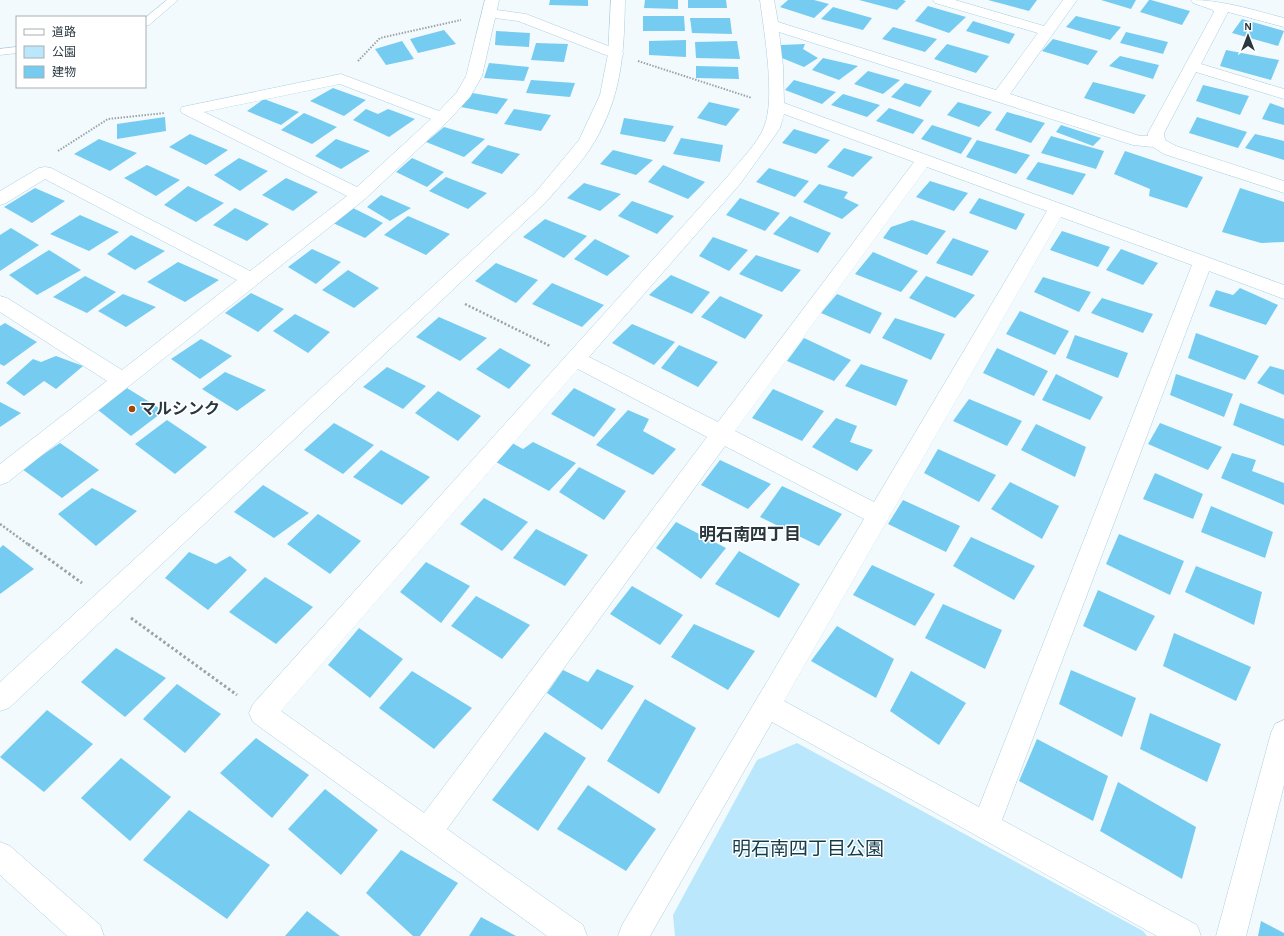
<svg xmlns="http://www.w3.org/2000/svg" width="1284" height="936" viewBox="0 0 1284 936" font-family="'Alegreya Sans','Noto Sans JP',sans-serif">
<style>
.green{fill:#bae7fb}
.building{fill:#75ccf0}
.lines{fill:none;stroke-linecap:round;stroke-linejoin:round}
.lane-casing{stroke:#a9cfe0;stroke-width:1}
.street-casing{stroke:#a9cfe0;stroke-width:1}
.secondary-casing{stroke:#a9cfe0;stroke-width:1}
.path-far2{stroke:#99a4a9;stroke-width:2;stroke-dasharray:1.5 1.5;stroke-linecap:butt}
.path-far1{stroke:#99a4a9;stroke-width:2.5;stroke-dasharray:2 2;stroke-linecap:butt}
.path{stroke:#99a4a9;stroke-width:3;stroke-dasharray:2.5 2.5;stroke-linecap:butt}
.lane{fill:#fff;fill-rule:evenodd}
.street{fill:#fff;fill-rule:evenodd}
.secondary{fill:#fff;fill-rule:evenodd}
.poi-dot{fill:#a74600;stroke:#fff;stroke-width:1.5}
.labels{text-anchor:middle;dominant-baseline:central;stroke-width:3;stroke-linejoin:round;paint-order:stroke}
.poi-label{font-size:16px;font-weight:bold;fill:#29383f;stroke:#fff;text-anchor:start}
.neighbourhood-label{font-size:17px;font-weight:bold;fill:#29383f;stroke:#fff}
.near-park-label{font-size:19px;fill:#133b4a;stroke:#fff}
</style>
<rect width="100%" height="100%" fill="#f3fafe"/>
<path class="green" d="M797,743l346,188 4,5h-472l-2,-21 84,-155z"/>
<g class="building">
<path d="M550,0h38v6l-39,-1z"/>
<path d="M645,0h33v9l-34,-1z"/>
<path d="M688,0h38l1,8h-39z"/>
<path d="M788,0h26l15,4 -15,14 -34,-11z"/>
<path d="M859,0h44l3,1 -9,9z"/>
<path d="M988,0h49l-8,11z"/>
<path d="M1101,0h35l-5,9z"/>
<path d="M1149,0h2l39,11 -8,14 -42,-13z"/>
<path d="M928,6l38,11 -17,16 -34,-12z"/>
<path d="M833,7l39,11 -9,12 -42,-11z"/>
<path d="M643,16h41l1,15h-42z"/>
<path d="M1076,16l45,11 -11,13 -44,-13z"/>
<path d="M690,18h40l2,16 -40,-1z"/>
<path d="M1242,19l42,12 -6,15 -46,-13z"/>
<path d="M973,21l42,13 -6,10 -43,-13z"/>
<path d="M893,27l44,12 -12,13 -43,-13z"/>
<path d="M444,30l12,14 -38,9 -8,-14z"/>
<path d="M496,31l34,2 -1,14 -34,-2z"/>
<path d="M1126,32l42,10 -5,12 -43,-11z"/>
<path d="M1053,39l45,12 -10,14 -46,-14z"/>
<path d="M686,40v17l-37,-2v-14z"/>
<path d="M402,41l12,18 -28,6 -11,-16z"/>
<path d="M737,41l3,18 -44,-1 -1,-16z"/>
<path d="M536,43l32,1 -4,18 -33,-2z"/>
<path d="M805,44l-2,5 15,9 -14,9 -27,-11 4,-11z"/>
<path d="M947,44l42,12 -13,17 -42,-14z"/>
<path d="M1226,50l53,10 -8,20 -51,-14z"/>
<path d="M1120,56l39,9 -6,14 -44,-13z"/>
<path d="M823,58l35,8 -19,14 -27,-10z"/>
<path d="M489,63l40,4 -5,14 -40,-3z"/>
<path d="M696,66l42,1 1,12 -43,-1z"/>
<path d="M868,71l32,9 -17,14 -29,-10z"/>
<path d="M531,80l44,3 -5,14 -44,-4z"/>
<path d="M794,80l42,12 -14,12 -37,-14z"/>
<path d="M1093,82l53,13 -12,19 -50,-16z"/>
<path d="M905,83l27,8 -12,16 -29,-10z"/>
<path d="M1203,85l46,11 -9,19 -44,-14z"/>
<path d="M333,88l33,12 -22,16 -34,-15z"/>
<path d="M472,93l36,6 -11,15 -36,-7z"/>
<path d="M843,94l37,11 -13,12 -36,-12z"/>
<path d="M264,99l35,13 -18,13 -34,-14z"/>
<path d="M709,102l31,7 -14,17 -29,-8z"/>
<path d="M958,102l34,10 -13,15 -32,-12z"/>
<path d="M1270,103l14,5v17l-22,-6z"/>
<path d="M889,108l35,12 -11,14 -37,-13z"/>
<path d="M366,109l12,5 10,-5 27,10 -26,18 -36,-17z"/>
<path d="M514,109l37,6 -10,16 -37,-7z"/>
<path d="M1007,112l38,11 -14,20 -36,-13z"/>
<path d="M304,113l33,14 -25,17 -31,-14z"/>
<path d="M165,117l1,14 -49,8v-15z"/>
<path d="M1197,117l50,15 -9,16 -49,-15z"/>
<path d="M624,118l50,8 -9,16 -45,-8z"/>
<path d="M932,125l40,13 -11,16 -40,-15z"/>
<path d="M1061,125l40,13 -8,8 -37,-14z"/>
<path d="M444,127l41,12 -21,18 -38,-15z"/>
<path d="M794,129l36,11 -14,14 -34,-11z"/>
<path d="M190,134l38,16 -22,15 -37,-18z"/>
<path d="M1255,134l29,7v19l-39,-12z"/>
<path d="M1051,136l53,15 -8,18 -55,-16z"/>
<path d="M681,138l42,7 -3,17 -47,-8z"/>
<path d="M99,139l38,14 -27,18 -36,-17z"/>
<path d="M336,139l34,12 -29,18 -26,-13z"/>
<path d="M977,140l53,15 -14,19 -50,-17z"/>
<path d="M488,145l32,9 -18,20 -31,-11z"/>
<path d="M844,148l29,9 -20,20 -26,-10z"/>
<path d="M613,150l40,10 -17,15 -36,-11z"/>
<path d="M1125,151l78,26 -16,31 -38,-12 1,-7 -36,-15z"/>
<path d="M239,158l29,13 -28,20 -26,-16z"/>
<path d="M412,158l32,14 -17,15 -31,-15z"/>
<path d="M1038,162l48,12 -13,21 -47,-16z"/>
<path d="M147,165l33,15 -24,16 -32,-18z"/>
<path d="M663,165l42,17 -17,17 -40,-17z"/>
<path d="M769,168l40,13 -14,16 -39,-15z"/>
<path d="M446,177l41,16 -19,16 -39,-18z"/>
<path d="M286,178l32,14 -25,19 -31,-16z"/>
<path d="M930,181l38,12 -14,18 -38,-14z"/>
<path d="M584,183l37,11 -21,17 -33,-13z"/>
<path d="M819,184l29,8 -4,6 15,7 -17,14 -39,-17z"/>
<path d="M188,186l36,17 -28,19 -32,-17z"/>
<path d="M35,188l30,13 -33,22 -28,-16z"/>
<path d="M1240,188l44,14v40l-23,1 -39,-11z"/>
<path d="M381,195l30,13 -21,13 -23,-14z"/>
<path d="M740,198l40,15 -15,18 -39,-16z"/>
<path d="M979,198l46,16 -9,16 -47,-17z"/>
<path d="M632,201l42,15 -17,18 -39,-18z"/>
<path d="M235,208l34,16 -22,17 -34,-16z"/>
<path d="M353,208l30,15 -18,15 -32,-15z"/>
<path d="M80,215l39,17 -30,19 -39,-17z"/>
<path d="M408,216l42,18 -24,21 -42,-20z"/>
<path d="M790,216l41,17 -13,20 -45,-19z"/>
<path d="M545,219l42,17 -23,22 -41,-21z"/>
<path d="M912,220l34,11 -19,24 -44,-17 8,-11z"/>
<path d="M11,228l28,17 -39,26v-36z"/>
<path d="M1062,231l48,16 -12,20 -48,-17z"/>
<path d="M131,235l34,16 -30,19 -28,-16z"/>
<path d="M713,237l35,13 -19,21 -30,-15z"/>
<path d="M953,238l36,13 -17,25 -36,-13z"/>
<path d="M595,239l35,17 -23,20 -33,-17z"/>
<path d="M312,249l29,13 -25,22 -28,-17z"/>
<path d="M1121,249l37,14 -15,22 -37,-15z"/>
<path d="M49,250l32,20 -44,25 -28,-20z"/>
<path d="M873,252l45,19 -17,21 -46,-18z"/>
<path d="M756,255l45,15 -19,22 -43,-18z"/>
<path d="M178,262l41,18 -34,22 -38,-20z"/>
<path d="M496,263l42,17 -22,23 -41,-22z"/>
<path d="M348,270l31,18 -25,20 -32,-18z"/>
<path d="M671,275l39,17 -18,22 -43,-19z"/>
<path d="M85,276l31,16 -29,21 -34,-16z"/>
<path d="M926,276l49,19 -20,23 -46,-20z"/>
<path d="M1043,277l48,15 -12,20 -45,-20z"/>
<path d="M552,283l52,22 -22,22 -50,-23z"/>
<path d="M1240,288l38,17 -12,20 -57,-19 7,-16 17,5z"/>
<path d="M251,293l33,16 -26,23 -33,-19z"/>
<path d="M123,294l33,13 -30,20 -28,-16z"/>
<path d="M837,294l45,19 -12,21 -49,-21z"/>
<path d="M720,296l43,19 -18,24 -44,-22z"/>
<path d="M1102,298l51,16 -10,19 -52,-20z"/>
<path d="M1020,311l49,20 -14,24 -49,-21z"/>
<path d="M295,314l35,18 -22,21 -35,-22z"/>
<path d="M439,317l48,21 -27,23 -44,-24z"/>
<path d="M895,318l50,16 -14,26 -49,-22z"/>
<path d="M5,323l32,19 -33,24 -4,-2v-38z"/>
<path d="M632,324l43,18 -21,23 -42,-22z"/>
<path d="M1196,333l63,23 -14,24 -57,-22z"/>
<path d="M1075,335l53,18 -10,25 -52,-20z"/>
<path d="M804,338l47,22 -17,21 -47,-20z"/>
<path d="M201,339l31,17 -32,23 -29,-20z"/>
<path d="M679,345l39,17 -20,25 -37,-19z"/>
<path d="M500,348l31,17 -22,24 -33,-20z"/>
<path d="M997,348l51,23 -14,25 -51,-23z"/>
<path d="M56,356l27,10 -27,23 -12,-8 -20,15 -18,-13 27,-24 8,3z"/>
<path d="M861,364l47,16 -12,26 -51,-20z"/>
<path d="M1270,366l14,4v25l-27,-12z"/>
<path d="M387,367l39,19 -23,23 -40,-22z"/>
<path d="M225,372l41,18 -29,21 -35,-22z"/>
<path d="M1056,374l47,23 -13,23 -48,-20z"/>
<path d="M1176,374l57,20 -9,23 -54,-22z"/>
<path d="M127,388l37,23 -33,25 -33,-26z"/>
<path d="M574,388l42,21 -22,28 -43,-23z"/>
<path d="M773,389l51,22 -22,30 -50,-23z"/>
<path d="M438,391l43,25 -23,25 -43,-28z"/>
<path d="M969,399l53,22 -15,25 -54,-25z"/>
<path d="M0,402l21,11 -21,14z"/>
<path d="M1240,403l44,16v27l-51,-21z"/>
<path d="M628,410l21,9 -6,12 33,18 -23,26 -57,-30z"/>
<path d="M836,418l21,8 -7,16 23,8 -16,21 -45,-24z"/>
<path d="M167,420l40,27 -32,27 -40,-30z"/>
<path d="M334,423l40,22 -31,29 -39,-24z"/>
<path d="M1160,423l62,24 -14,23 -60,-26z"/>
<path d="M1036,424l50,23 -11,30 -54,-27z"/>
<path d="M533,442l43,21 -27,28 -53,-29 16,-19 11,6z"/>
<path d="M60,443l39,27 -37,28 -40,-29z"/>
<path d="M938,449l58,26 -17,27 -55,-29z"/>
<path d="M381,450l49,27 -28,28 -49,-28z"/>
<path d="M1232,453l24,7 -4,11 32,12v22l-63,-27z"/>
<path d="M720,460l51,24 -23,25 -47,-24z"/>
<path d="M579,467l47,24 -22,29 -45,-28z"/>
<path d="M1155,473l48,21 -10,25 -50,-20z"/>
<path d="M1010,482l49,24 -17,33 -51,-30z"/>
<path d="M263,485l46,28 -35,25 -40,-26z"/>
<path d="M782,486l60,28 -23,32 -59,-29z"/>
<path d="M92,488l45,23 -41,35 -38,-32z"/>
<path d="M484,498l44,24 -26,29 -42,-27z"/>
<path d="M903,500l57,26 -14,26 -58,-28z"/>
<path d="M1211,506l62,26 -8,26 -64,-26z"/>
<path d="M318,514l43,27 -31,33 -43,-30z"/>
<path d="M676,522l50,26 -25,31 -45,-31z"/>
<path d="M536,529l52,26 -23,31 -52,-28z"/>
<path d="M1119,534l65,27 -14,34 -64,-31z"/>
<path d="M971,537l64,29 -21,34 -61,-34z"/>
<path d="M3,545l31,24 -34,25v-46z"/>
<path d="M739,551l61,33 -21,34 -64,-34z"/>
<path d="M189,552l27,12 14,-8 17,14 -39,40 -43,-32z"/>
<path d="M426,562l44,24 -29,37 -41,-31z"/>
<path d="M872,565l63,29 -20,32 -62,-31z"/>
<path d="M1196,566l66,26 -8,33 -69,-33z"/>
<path d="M265,577l48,30 -37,37 -47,-32z"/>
<path d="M632,586l51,29 -23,30 -50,-31z"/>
<path d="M1098,590l57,26 -19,35 -53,-25z"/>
<path d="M476,596l54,29 -28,34 -51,-33z"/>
<path d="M943,604l59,26 -17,39 -60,-31z"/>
<path d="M694,624l61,27 -27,39 -57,-33z"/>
<path d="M837,626l57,33 -18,39 -65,-37z"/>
<path d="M359,628l44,31 -33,39 -42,-33z"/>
<path d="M1174,633l77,34 -15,34 -73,-35z"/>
<path d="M116,648l50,30 -41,39 -44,-35z"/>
<path d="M597,669l37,17 -32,44 -55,-37 16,-23 25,12z"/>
<path d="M1071,670l65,28 -14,39 -63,-33z"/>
<path d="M412,671l60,37 -38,41 -55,-41z"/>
<path d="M911,671l55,32 -27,42 -49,-34z"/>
<path d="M177,684l44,30 -36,39 -42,-34z"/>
<path d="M645,699l51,29 -37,66 -52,-33z"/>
<path d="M47,710l46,34 -49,48 -44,-35z"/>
<path d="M1150,713l71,31 -14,38 -67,-33z"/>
<path d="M545,732l41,26 -48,73 -46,-31z"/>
<path d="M256,738l53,37 -37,43 -52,-45z"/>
<path d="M1037,739l71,37 -15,45 -74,-40z"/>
<path d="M121,758l50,39 -41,44 -49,-43z"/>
<path d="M1118,782l78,45 -14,52 -82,-48z"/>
<path d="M588,785l68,44 -30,42 -69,-42z"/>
<path d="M325,789l53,41 -37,45 -53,-46z"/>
<path d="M189,810l81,55 -43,54 -84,-59z"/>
<path d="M401,850l57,33 -38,53h-7l-47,-43z"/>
<path d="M307,911l33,25h-55z"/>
<path d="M481,917l35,19h-47z"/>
<path d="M1261,921l23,12v3h-26z"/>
</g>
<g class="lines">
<defs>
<g id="lane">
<path d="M167,0h11l-29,25 -4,1v-8z"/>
<path d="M17,47v6l-17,2v-6z"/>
</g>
<g id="street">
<path d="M485,0h14l-2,10 29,4 95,37 3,3 -3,3 -5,2 -5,-2 -93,-36 -23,-3 -13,58 -12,21 -22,24 -83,78 -357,283 -8,3v-21l107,-83 -107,-69v-16l7,2 115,72 115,-90 -192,-101 -39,24 -6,2v-14l39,-23 6,-1 6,1 199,103 97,-75 -165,-83 -2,-3 2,-3 159,-33 98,37 18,-19 9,-16zM340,84l91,35 -74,68 -153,-75z"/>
<path d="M760,0h14l4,22 218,68 42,-57 -103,-30 -2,-3h22l89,26 19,-26h14l-67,94 130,42h8v-3l66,-121 -1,-2 -20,-7 -2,-3c32,0 62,10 93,18v9l-56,-15 -27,52 83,25v10l-88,-27 -32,61 1,7 11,6 108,35v12l-120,-39 -11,-7 -20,-2 -354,-113 4,34 1,37 500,182v14l-75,-28 -207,549 195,105 4,11h-44l-385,-214 -122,214h-32l4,-11 242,-406 -139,-73 -278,383 136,96 4,11h-40l-294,-214 -4,-9 4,-9 475,-528c11,-15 29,-31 36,-49 12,-28 0,-96 -4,-127zM784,114l130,48 -196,260 -129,-65 151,-173 36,-50 4,-6zM927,167l120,44 -173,291 -139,-71zM1061,217l131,48 -213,542 -195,-106zM578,369l129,68 -283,376 -143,-102z"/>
<path d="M1284,720v65l-38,151h-30l55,-203 4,-9z"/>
</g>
<g id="secondary">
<path d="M611,0h14c-1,53 -3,94 -30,141 -13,22 -32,41 -48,60l-538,507 -9,3v-29l535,-489 44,-53 21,-45 8,-41z"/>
<path d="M0,842l10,4 90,79 4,11h-37l-67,-61z"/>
</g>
</defs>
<use href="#lane" class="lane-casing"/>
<use href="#street" class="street-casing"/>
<use href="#secondary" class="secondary-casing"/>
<g class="path-far2">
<path d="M358,61l22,-23 81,-18"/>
<path d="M638,61l114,37"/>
<path d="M58,151l50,-32 57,-6"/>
</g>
<g class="path-far1">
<path d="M465,304l85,42"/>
<path d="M0,524l29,21"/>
</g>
<g class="path">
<path d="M28,544l54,39"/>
<path d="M131,618l106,77"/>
</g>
<use href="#lane" class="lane"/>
<use href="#street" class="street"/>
<use href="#secondary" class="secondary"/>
</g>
<circle class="poi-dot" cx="132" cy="409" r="4"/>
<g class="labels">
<g class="poi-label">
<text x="140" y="409">マルシンク</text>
</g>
<g class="neighbourhood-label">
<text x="750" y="534">明石南四丁目</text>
</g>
<g class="near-park-label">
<text x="808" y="849">明石南四丁目公園</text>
</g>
</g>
<rect x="16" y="16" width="130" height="72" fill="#ffffff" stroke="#a9afb2"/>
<rect x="24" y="29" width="20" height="6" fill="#ffffff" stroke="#a9afb2"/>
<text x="52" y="36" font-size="12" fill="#29383f">道路</text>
<rect x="24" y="46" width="20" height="12" fill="#bae7fb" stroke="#a9afb2"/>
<text x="52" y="56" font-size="12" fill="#29383f">公園</text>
<rect x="24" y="66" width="20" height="12" fill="#75ccf0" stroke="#a9afb2"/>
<text x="52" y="76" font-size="12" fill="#29383f">建物</text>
<g transform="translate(1248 36)" stroke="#ffffff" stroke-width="3" paint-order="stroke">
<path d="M0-3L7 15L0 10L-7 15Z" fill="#29383f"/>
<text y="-6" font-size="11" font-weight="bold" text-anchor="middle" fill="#29383f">N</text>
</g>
</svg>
